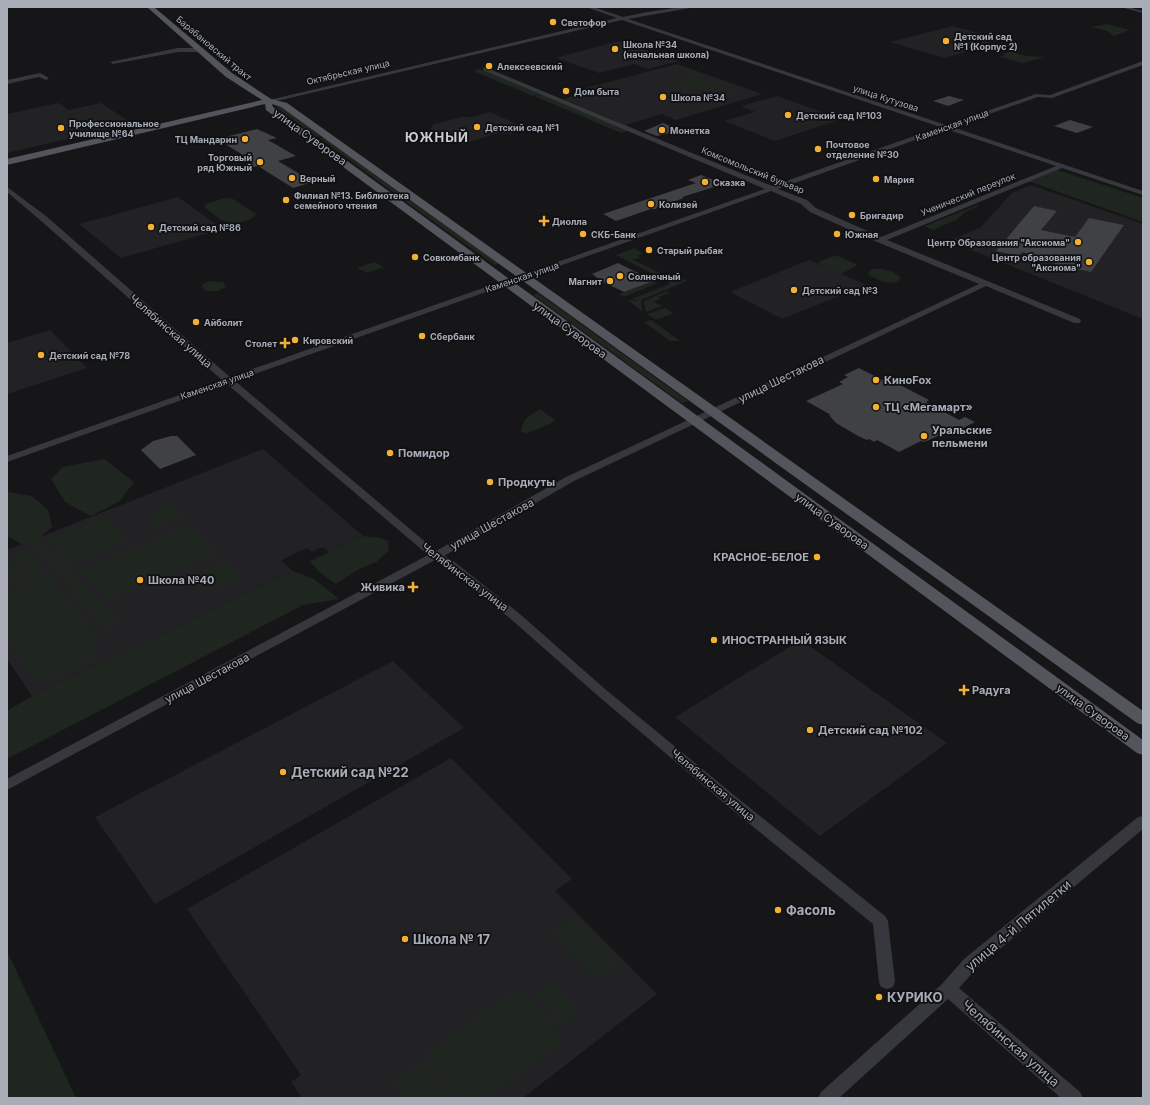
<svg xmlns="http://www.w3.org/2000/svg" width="1150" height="1105" viewBox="0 0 1150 1105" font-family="Inter,sans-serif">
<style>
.built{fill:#222225}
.green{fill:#1e261f;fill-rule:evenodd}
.building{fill:#404145}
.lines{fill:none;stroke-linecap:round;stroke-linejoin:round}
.minor{fill:#37383d;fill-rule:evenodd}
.major{fill:#53555c;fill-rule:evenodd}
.poi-dot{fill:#f2b134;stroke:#111113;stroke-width:1.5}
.labels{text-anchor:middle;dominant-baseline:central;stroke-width:3.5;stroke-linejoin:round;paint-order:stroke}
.far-poi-label{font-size:9px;font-weight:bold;fill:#a8adb8;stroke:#111113;text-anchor:start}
.far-street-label{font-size:9px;fill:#a8adb8;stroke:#111113}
.street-label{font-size:11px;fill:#a8adb8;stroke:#111113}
.poi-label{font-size:11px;font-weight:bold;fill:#a8adb8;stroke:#111113;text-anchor:start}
.far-district-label{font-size:13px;font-weight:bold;letter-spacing:1px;fill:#c9ccd4;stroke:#111113}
.near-poi-label{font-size:13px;font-weight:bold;fill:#a8adb8;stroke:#111113;text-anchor:start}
.near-street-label{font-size:13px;fill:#a8adb8;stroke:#111113}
</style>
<rect width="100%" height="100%" fill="#161618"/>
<g class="built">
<path d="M952,26l49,13 -35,10v3l-22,6 -54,-16z"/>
<path d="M618,41l61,20 -31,8 -14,-5 -35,9 -43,-15z"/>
<path d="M677,64l85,30 -86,26 -14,-6 -37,11 -62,-26 25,-7 -6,-3z"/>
<path d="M777,96l65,23 -67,22 -51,-20 31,-9 -14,-6z"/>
<path d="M58,103l11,7 32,-7 32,21 -126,29v-39z"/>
<path d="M490,112l38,17 -18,5 -11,-1 -37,11 -32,-15 4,-5 28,-7h10z"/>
<path d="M1031,185l112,39v95l-194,-78 32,-14 31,-34z"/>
<path d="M178,197l45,32 -102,29 -42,-34z"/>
<path d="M809,260l58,25 -85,34 -52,-27z"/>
<path d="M50,330l37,38 -80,26v-51z"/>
<path d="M263,449l100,87 -34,16 -6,-5 -11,5 -5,-4 -26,12 12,11 -261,125 -25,-37v-109z"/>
<path d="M801,640l146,103 -127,93 -145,-119z"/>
<path d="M393,661l71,67 -309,176 -60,-87z"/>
<path d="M451,758l121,121 -17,12 102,103 -134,104h-221l-11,-16 10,-7 -114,-166z"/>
</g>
<g class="green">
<path d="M1107,24l23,6 -16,6 -7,-5 -16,-4z"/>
<path d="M1010,51l16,5 19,1 -22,6 -23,-6 5,-2 -3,-1z"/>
<path d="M479,69l4,2h4l55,23 -9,2 -60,-25z"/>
<path d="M682,69l66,25 -2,1 -13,-5c-11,17 -57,-6 -71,-11l6,1 6,-5 14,-1 -9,-4zM679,75l16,1 33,12 1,3c-12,10 -44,-3 -57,-11l2,-3z"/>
<path d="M688,77l8,1 23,8v2l-16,3 -27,-10z"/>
<path d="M543,94l87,36 -9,3 -87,-37z"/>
<path d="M281,107l41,29 -5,1 -41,-29z"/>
<path d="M324,137l73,54 103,72 -5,2 -82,-58 -93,-69z"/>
<path d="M1058,170l85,28v24l-115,-41z"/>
<path d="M225,198l8,1 23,15c-3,5 -6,5 -11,7 -19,6 -26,-3 -41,-14l2,-3z"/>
<path d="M978,205l1,1 -14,6 -9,8 -23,10 -8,-4z"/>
<path d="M635,248l8,6 -5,2 2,2 -8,1 34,17 -5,2 -45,-23z"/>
<path d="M835,255l21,9v2l-15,8 -24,-11z"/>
<path d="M374,262l10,5 -17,6 -10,-5z"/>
<path d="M873,269c10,-1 21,2 28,9 -8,10 -24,2 -33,-4l1,-3z"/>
<path d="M675,274l12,7 -46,19 1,11 -15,-11 13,1 -8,-2 38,-15 -7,-5 5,-2 13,6 -11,-6z"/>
<path d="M208,281l15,1 3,5 -8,4h-12l-5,-5z"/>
<path d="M654,281l2,3 -33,13 -4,-3z"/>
<path d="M667,291l2,2 -10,4 1,2 -6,3 8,4 -16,6 -2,-11z"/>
<path d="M538,293l150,108 -6,2 -149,-108z"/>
<path d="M665,308l9,5 -18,7 -9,-6z"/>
<path d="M651,320l29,21h-10l-26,-19z"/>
<path d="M540,409l15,11 -3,3 -27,11 -4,-4 4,-11z"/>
<path d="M104,459l30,23 -14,19 -29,15 -26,-14 -14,-23 12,-12z"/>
<path d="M7,492l25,4 16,14 4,17 -15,13 78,77 -1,10 -10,-1 -70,-81 -13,-1 -14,-8z"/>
<path d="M169,503l13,14 -27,11 -8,-8 16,-7 -5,-5z"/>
<path d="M107,516l21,24 -60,25 -20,-25z"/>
<path d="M189,525l27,28 -109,47 -26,-29z"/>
<path d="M363,536l18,2 7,3 1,9 -13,12 -17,7 -23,15 -17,-12 -9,-11z"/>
<path d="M25,549l72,89v11l-5,9 -7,7 -13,6 -12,5 -10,1 -13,-1 -8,-5 -22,-31v-47l30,-12 -22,-28z"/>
<path d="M224,561l18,17 -22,10 -16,-18z"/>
<path d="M19,563l11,16 -16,6 -7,-9v-8z"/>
<path d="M293,571l21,8 25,20 -36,6 -296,154v-48l25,-15z"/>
<path d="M575,918l44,45 -22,16 -43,-46z"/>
<path d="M7,951l69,147h-69z"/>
<path d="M551,983l27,29 -16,13 -28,-31z"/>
<path d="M519,988l46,52 -78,58h-28l-34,-43z"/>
<path d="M423,1061l30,37h-50l-11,-15z"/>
</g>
<g class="building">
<path d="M949,96l15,4 -16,6 -15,-5z"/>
<path d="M1070,120l23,7 -16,6 -23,-7z"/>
<path d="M663,123l17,7 -23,6 -13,-5z"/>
<path d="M257,129l20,9 -9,2 28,16 -18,5 35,21 -20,6 -35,-22 -4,1 -18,-10 7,-2 -26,-16z"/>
<path d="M701,175l23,9 -42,13 2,1 -27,9 -1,2h-5l-35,12 -13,-7 93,-31 -8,-3z"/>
<path d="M1034,206l23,5 -16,19 34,7 14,-19 35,7 -33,47 -37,-8 3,-4 -35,-8 -3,4 -23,-5z"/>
<path d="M618,263l36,18 -30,11 -21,-10 -11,-8z"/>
<path d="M859,368l35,18 4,-2 31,16 -3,2 33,18 6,-3 10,5 -22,11 -5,-2 -19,9 -5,2 -3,-1 -22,11 -22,-12 -3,2 -5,-3 -2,1 -9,-4 -22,-13 -7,-8h2l-25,-14 37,-17 -4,-2 9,-5 -4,-2z"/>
<path d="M171,436h6l19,19 -36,14 -19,-19 12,-9z"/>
</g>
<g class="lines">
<g class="minor">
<path d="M586,7h7l30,10 24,-5 35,-5h14l-68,12 318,106 90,-31 14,1 93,-34v4l-91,33 -14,-1 -86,30 191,64v4l-81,-27 -175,72 193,79 1,2 -1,2h-6l-88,-37 -412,195 -130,75 7,3 70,56 84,74 135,111 145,116 3,5 7,61 -2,5 -6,2 -6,-2 -2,-5 -6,-58 -143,-116 -133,-113 -84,-74 -70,-58 -8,-3 -428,230v-11l421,-224 -201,-171 -220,78v-6l215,-76 -182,-160 -33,-28v-5l39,29 184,161 535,-188 -282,-119v-2h4l285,118 168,-59 -318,-107 -354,83 -3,-2 352,-83zM946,129l110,37 -175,71 -65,-29 -9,-8 -29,-11zM771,191l30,13 9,8 60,27 109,45 -413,193 -130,74 -201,-170z"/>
<path d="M1120,7h8l15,4v2z"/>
<path d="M178,48h22l3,2 -3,2h-22l-65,12 -3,-2z"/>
<path d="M40,73l9,5 -3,2 -7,-3 -32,7v-4z"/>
<path d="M1143,816v13l-167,140 -17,19 121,104 3,6h-22l-113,-99 -109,99h-21l3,-6 121,-108 22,-25 174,-142z"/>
</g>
<path class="major" d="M147,7h7l78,66 39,26 16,4 856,608v14l-6,-2 -856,-616 -9,-3 1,3 870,633v15l-6,-2 -871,-643 -1,-6 -258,61v-6l255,-59 -36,-23z"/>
</g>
<g class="poi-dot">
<circle cx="553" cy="22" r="4"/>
<circle cx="946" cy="41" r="4"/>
<circle cx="615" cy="49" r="4"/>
<circle cx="489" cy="66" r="4"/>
<circle cx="566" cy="91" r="4"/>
<circle cx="663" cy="97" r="4"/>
<circle cx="788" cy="115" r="4"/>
<circle cx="477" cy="127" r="4"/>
<circle cx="61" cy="128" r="4"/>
<circle cx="662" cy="130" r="4"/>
<circle cx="245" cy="139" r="4"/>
<circle cx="818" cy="149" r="4"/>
<circle cx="260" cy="162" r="4"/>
<circle cx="292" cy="178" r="4"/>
<circle cx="876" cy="179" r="4"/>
<circle cx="705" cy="182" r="4"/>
<circle cx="286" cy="200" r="4"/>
<circle cx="651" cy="204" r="4"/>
<circle cx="852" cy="215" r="4"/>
<path d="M542 215h4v4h4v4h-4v4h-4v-4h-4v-4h4z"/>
<circle cx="151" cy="227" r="4"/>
<circle cx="583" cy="234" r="4"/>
<circle cx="837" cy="234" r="4"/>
<circle cx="1078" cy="242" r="4"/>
<circle cx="649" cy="250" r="4"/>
<circle cx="415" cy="257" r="4"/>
<circle cx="1089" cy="262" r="4"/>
<circle cx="620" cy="276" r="4"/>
<circle cx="610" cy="281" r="4"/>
<circle cx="794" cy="290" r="4"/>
<circle cx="196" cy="322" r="4"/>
<circle cx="422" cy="336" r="4"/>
<circle cx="295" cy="340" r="4"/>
<path d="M283 337h4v4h4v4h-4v4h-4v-4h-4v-4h4z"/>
<circle cx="41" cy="355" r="4"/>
<circle cx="876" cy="380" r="4"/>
<circle cx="876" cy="407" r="4"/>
<circle cx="924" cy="436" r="4"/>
<circle cx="390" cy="453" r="4"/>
<circle cx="490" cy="482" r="4"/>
<circle cx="817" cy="557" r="4"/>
<circle cx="140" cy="580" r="4"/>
<path d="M411 581h4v4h4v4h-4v4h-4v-4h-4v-4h4z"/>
<circle cx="714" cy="640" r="4"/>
<path d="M962 684h4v4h4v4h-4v4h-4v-4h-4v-4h4z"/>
<circle cx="810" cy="730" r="4"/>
<circle cx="283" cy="772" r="4"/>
<circle cx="778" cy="910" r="4"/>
<circle cx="405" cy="939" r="4"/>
<circle cx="879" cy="997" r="4"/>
</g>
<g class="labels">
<g class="far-poi-label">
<text x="561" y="22">Светофор</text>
<text x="954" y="36">Детский сад<tspan x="954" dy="10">№1 (Корпус 2)</tspan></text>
<text x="623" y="44">Школа №34<tspan x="623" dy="10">(начальная школа)</tspan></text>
<text x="497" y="66">Алексеевский</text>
<text x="574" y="91">Дом быта</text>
<text x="671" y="97">Школа №34</text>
<text x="796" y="115">Детский сад №103</text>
<text x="69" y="123">Профессиональное<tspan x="69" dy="10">училище №64</tspan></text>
<text x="485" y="127">Детский сад №1</text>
<text x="670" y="130">Монетка</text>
<text x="237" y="139" text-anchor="end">ТЦ Мандарин</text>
<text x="826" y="144">Почтовое<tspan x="826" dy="10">отделение №30</tspan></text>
<text x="252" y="157" text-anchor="end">Торговый<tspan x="252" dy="10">ряд Южный</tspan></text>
<text x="300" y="178">Верный</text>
<text x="884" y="179">Мария</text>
<text x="713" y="182">Сказка</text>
<text x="294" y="195">Филиал №13. Библиотека<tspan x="294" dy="10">семейного чтения</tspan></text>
<text x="659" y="204">Колизей</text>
<text x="860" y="215">Бригадир</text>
<text x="552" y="221">Диолла</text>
<text x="159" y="227">Детский сад №86</text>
<text x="591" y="234">СКБ-Банк</text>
<text x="845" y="234">Южная</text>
<text x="1070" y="242" text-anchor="end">Центр Образования "Аксиома"</text>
<text x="657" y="250">Старый рыбак</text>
<text x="423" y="257">Совкомбанк</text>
<text x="1081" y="257" text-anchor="end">Центр образования<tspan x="1081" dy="10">"Аксиома"</tspan></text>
<text x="628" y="276">Солнечный</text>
<text x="602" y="281" text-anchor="end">Магнит</text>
<text x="802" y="290">Детский сад №3</text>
<text x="204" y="322">Айболит</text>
<text x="430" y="336">Сбербанк</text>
<text x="303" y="340">Кировский</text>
<text x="277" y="343" text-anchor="end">Столет</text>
<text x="49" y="355">Детский сад №78</text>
</g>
<g class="far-street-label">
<text transform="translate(214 48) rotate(40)">Барабановский тракт</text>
<text transform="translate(348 72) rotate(-13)">Октябрьская улица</text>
<text transform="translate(886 98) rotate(18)">улица Кутузова</text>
<text transform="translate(952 125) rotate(-20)">Каменская улица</text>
<text transform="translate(753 170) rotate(22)">Комсомольский бульвар</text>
<text transform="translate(968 194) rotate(-22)">Ученический переулок</text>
<text transform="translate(522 277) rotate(-19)">Каменская улица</text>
<text transform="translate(217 384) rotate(-19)">Каменская улица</text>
</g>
<g class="street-label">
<text transform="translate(310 137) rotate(36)">улица Суворова</text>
<text transform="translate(570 330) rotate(36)">улица Суворова</text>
<text transform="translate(171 331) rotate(41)">Челябинская улица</text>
<text transform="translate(781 379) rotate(-26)">улица Шестакова</text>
<text transform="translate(832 521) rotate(36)">улица Суворова</text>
<text transform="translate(492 524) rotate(-29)">улица Шестакова</text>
<text transform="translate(465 577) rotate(37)">Челябинская улица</text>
<text transform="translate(207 678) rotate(-28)">улица Шестакова</text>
<text transform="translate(1093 712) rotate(36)">улица Суворова</text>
<text transform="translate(713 785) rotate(40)">Челябинская улица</text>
</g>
<g class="poi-label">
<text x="884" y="380">КиноFox</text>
<text x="884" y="407">ТЦ «Мегамарт»</text>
<text x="932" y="430">Уральские<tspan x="932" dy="13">пельмени</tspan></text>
<text x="398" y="453">Помидор</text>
<text x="498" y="482">Продкуты</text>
<text x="809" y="557" text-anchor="end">КРАСНОЕ-БЕЛОЕ</text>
<text x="148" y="580">Школа №40</text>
<text x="405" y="587" text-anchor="end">Живика</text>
<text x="722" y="640">ИНОСТРАННЫЙ ЯЗЫК</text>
<text x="972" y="690">Радуга</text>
<text x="818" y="730">Детский сад №102</text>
</g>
<g class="far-district-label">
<text x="437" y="137">ЮЖНЫЙ</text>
</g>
<g class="near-poi-label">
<text x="291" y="772">Детский сад №22</text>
<text x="786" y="910">Фасоль</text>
<text x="413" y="939">Школа № 17</text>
<text x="887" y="997">КУРИКО</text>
</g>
<g class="near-street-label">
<text transform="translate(1018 925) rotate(-40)">улица 4-й Пятилетки</text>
<text transform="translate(1011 1043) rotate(41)">Челябинская улица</text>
</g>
</g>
<rect width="1150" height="1105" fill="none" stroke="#a8adb8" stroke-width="16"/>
</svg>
